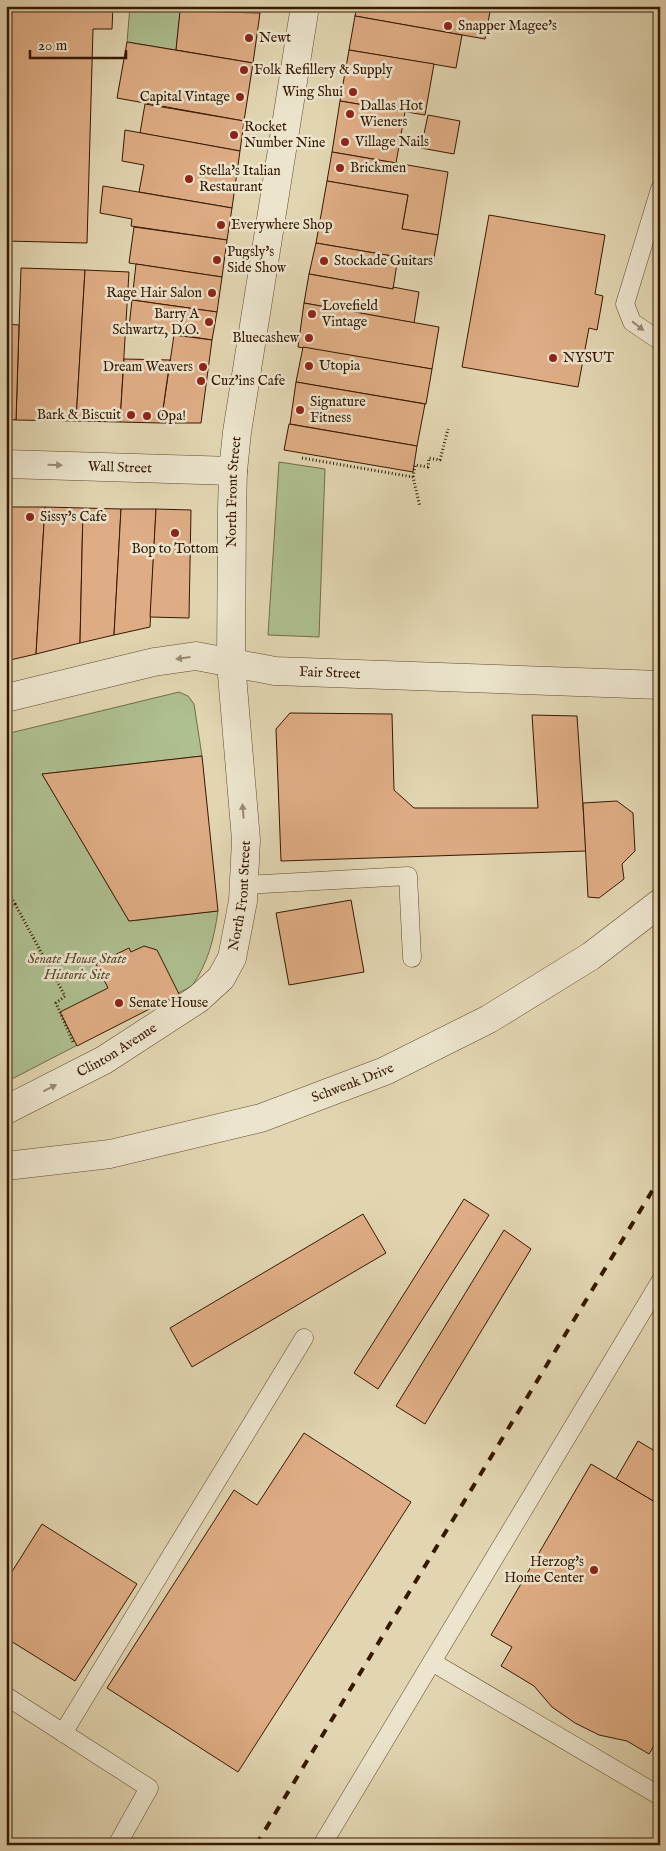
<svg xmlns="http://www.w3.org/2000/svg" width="666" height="1851" viewBox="0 0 666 1851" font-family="'IM FELL English',serif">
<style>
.green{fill:#aebf90;stroke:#726c48}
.building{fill:#dfad85;stroke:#361801}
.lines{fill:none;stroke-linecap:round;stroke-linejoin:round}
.service-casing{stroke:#61482d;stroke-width:19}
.minor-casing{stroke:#61482d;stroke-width:29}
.path{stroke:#361801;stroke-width:3;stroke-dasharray:1 2.5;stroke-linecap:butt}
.service{stroke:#ece4cd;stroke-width:18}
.minor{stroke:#ece4cd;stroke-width:28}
.rail{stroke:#361801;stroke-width:4;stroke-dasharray:9 9;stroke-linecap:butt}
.oneway{fill:#9a8871}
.poi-dot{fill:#8f2418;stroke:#ece4cd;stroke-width:2}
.labels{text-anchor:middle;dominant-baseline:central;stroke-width:5;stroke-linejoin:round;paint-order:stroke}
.poi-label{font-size:14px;fill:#361801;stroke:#ece4cd;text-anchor:start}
.street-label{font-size:14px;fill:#361801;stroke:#ece4cd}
.park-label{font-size:14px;font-style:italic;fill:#5a4a2c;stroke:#ece4cd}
</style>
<rect width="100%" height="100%" fill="#e2d6b2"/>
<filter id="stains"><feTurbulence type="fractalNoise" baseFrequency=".004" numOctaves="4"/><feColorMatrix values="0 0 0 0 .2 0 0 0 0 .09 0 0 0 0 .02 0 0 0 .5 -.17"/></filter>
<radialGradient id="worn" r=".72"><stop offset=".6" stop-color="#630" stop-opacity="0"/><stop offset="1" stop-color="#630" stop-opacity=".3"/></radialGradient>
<g class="green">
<path d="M130,6h131l-1,7 -80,-2 -4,39 -49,-8z"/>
<path d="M279,462l46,7 -6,168 -51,-2z"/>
<path d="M179,692l9,4 6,8 8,52 -160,18 87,147 89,-10c-4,28 -10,52 -26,75l-186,96v-348z"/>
</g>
<g class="building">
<path d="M6,6h107l-1,23h-19l-6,214 -81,-2z"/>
<path d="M357,6h134l-6,33 -130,-23z"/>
<path d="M180,11l80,2 -7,50 -77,-13z"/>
<path d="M355,16l107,19 -6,33 -107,-18z"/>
<path d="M127,42l126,21 -9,58 -127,-23z"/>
<path d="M349,50l85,14 -9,51 -85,-14z"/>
<path d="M340,101l65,11 -9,51 -64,-11z"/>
<path d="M145,104l99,17 -4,30 -100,-18z"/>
<path d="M428,115l32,6 -6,33 -33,-6z"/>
<path d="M125,130l115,21 -8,57 -93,-16 5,-27 -22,-4z"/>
<path d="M332,152l116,20 -10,63 -36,-6 6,-34 -81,-14z"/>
<path d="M327,181l81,14 -6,34 36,6 -5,28 -117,-20z"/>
<path d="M103,186l129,22 -5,32 -96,-14 1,-7 -32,-6z"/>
<path d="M489,215l116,20 -10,59 8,2 -6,34 -8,-2 -11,59 -116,-20z"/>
<path d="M134,227l93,13 -5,37 -93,-14z"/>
<path d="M316,243l82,14 -5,32 -84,-15z"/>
<path d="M136,264l86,13 -5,35 -85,-12z"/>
<path d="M21,268l64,2 -9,151 -60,-1z"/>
<path d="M85,270l44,2 -9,150 -44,-1z"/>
<path d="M309,274l84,15v-2l26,5 -5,31 -110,-20z"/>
<path d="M132,300l85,12 -5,28 -83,-13z"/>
<path d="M304,303l135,24 -7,42 -134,-22z"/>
<path d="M6,324l13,1 -3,95 -10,-1z"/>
<path d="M174,335l38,5 -11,83h-40z"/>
<path d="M303,347l129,22 -6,35 -130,-22z"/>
<path d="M124,359l46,1 -9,63 -41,-1z"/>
<path d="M296,382l129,22 -8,42 -127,-22z"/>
<path d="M289,424l128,22 -4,26 -129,-22z"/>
<path d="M6,506l3,1 -3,54z"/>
<path d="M9,507h36l-9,147 -30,7v-100z"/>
<path d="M45,507l38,1 -3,135 -44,11z"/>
<path d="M83,508l38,1 -7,126 -34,8z"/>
<path d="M121,509h35l-6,118 -36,8z"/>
<path d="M156,509l35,1 -2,108 -39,-1z"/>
<path d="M290,713l102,1 2,76 20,18h124l-6,-93 45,1 9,135 -305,10 -5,-132z"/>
<path d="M202,756l16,155 -89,10 -87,-147z"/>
<path d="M617,801l16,12 2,38 -13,13 2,15 -25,19 -11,-1 -5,-94z"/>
<path d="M351,900l13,72 -75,13 -13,-72z"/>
<path d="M144,946l13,4 22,44 -102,52 -17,-34 48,-24 -12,-24 33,-16 2,4z"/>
<path d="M464,1199l25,16 -111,174 -24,-16z"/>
<path d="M363,1214l23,39 -194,114 -22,-39z"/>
<path d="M504,1230l27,19 -106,175 -29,-18z"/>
<path d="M304,1433l107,69 -173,270 -131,-84 127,-198 23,15z"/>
<path d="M638,1441l22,13v51l-44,-26z"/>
<path d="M591,1464l69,41v231l-11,18 -22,-13 -28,-6 -24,-12 -23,-16 -18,-21 -33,-20 11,-19 -21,-12z"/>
<path d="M42,1524l95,60 -62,97 -69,-43v-57z"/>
</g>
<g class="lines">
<defs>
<g id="service">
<path d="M660,189l-35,115 7,18 28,19"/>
<path d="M244,885l164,-9 4,82"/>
<path d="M432,1662l228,134"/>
<path d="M6,1696l143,92 -32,57"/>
<path d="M63,1733l241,-395"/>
<path d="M322,1845l338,-563"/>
</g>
<g id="minor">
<path id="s1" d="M6,464l227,7"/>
<path id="s2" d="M6,698l148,-36 42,-6 79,15 385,14"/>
<path id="s3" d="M6,1110l98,-50 94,-61 23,-21 11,-20 11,-57 3,-61 -15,-177 1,-153 1,-39 4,-39 68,-426"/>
<path id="s4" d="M6,1166l104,-12 151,-36 124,-47 104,-52 102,-63 69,-53"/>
</g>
</defs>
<use href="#service" class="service-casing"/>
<use href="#minor" class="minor-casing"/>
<g class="path">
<path d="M302,458l111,19 7,30"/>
<path d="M413,477l2,-12 13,2 1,-9 11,2 8,-31"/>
<path d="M6,888l9,16 -9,5"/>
<path d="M15,904l50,92 -9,7 17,39"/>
</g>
<use href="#service" class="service"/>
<use href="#minor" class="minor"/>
<path class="rail" d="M256,1845l404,-667"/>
</g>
<defs><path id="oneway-solid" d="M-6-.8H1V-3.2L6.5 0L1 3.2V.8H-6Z" transform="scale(1.25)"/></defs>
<g class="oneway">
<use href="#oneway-solid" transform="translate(638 326) rotate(38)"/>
<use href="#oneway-solid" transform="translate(55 465) rotate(1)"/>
<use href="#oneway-solid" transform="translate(183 658) rotate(172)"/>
<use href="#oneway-solid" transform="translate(243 811) rotate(-95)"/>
<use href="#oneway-solid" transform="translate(50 1088) rotate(-27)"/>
</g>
<g class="poi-dot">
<circle cx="448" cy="26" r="5"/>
<circle cx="249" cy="38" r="5"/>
<circle cx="244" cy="70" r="5"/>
<circle cx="353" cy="92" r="5"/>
<circle cx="240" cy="97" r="5"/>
<circle cx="350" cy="114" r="5"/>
<circle cx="234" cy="135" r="5"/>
<circle cx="345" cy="142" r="5"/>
<circle cx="340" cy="168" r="5"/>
<circle cx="189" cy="179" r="5"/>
<circle cx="221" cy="225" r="5"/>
<circle cx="217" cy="260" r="5"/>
<circle cx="324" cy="261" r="5"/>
<circle cx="212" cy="293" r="5"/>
<circle cx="312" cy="314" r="5"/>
<circle cx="209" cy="322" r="5"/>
<circle cx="309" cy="338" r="5"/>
<circle cx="553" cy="358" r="5"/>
<circle cx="309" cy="366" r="5"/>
<circle cx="203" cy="367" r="5"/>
<circle cx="201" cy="381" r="5"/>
<circle cx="300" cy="410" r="5"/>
<circle cx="131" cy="415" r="5"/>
<circle cx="147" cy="416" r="5"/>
<circle cx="30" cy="517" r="5"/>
<circle cx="175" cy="533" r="5"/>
<circle cx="119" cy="1003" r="5"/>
<circle cx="594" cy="1570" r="5"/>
</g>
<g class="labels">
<g class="poi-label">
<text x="458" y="26">Snapper Magee's</text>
<text x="259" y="38">Newt</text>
<text x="254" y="70">Folk Refillery &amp; Supply</text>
<text x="343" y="92" text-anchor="end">Wing Shui</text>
<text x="230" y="97" text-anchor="end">Capital Vintage</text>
<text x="360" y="106">Dallas Hot<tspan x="360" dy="16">Wieners</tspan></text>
<text x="244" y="127">Rocket<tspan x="244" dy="16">Number Nine</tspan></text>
<text x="355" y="142">Village Nails</text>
<text x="350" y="168">Brickmen</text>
<text x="199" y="171">Stella's Italian<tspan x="199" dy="16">Restaurant</tspan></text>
<text x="231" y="225">Everywhere Shop</text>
<text x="227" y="252">Pugsly's<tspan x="227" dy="16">Side Show</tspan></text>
<text x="334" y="261">Stockade Guitars</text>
<text x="202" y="293" text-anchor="end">Rage Hair Salon</text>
<text x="322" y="306">Lovefield<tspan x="322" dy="16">Vintage</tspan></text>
<text x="199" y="314" text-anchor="end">Barry A<tspan x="199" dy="16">Schwartz, D.O.</tspan></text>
<text x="299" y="338" text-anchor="end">Bluecashew</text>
<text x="563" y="358">NYSUT</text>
<text x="319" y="366">Utopia</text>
<text x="193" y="367" text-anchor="end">Dream Weavers</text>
<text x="211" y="381">Cuz'ins Cafe</text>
<text x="310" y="402">Signature<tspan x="310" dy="16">Fitness</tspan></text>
<text x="121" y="415" text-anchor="end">Bark &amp; Biscuit</text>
<text x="157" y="416">Opa!</text>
<text x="40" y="517">Sissy's Cafe</text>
<text x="175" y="549" text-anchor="middle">Bop to Tottom</text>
<text x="129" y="1003">Senate House</text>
<text x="584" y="1562" text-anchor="end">Herzog's<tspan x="584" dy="16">Home Center</tspan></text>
</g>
<g class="street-label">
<text stroke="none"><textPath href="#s1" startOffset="114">Wall Street</textPath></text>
<text stroke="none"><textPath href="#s3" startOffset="744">North Front Street</textPath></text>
<text stroke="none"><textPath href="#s2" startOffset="330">Fair Street</textPath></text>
<text stroke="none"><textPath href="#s3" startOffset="339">North Front Street</textPath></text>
<text stroke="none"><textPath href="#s3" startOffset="126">Clinton Avenue</textPath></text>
<text stroke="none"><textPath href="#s4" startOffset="358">Schwenk Drive</textPath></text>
</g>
<g class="park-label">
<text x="77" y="959">Senate House State<tspan x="77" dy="16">Historic Site</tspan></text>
</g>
</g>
<rect width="666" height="1851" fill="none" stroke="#e2d6b2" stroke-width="25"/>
<rect x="8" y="8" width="651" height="1836" fill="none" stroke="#361801" stroke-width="2.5"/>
<rect x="12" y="12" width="641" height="1826" fill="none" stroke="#361801"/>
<path d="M30 50v8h96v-8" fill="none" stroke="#361801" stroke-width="2.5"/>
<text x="38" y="50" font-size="15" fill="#361801" stroke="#ece4cd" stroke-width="4" paint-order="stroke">20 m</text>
<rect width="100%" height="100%" filter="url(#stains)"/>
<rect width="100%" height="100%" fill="url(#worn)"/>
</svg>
